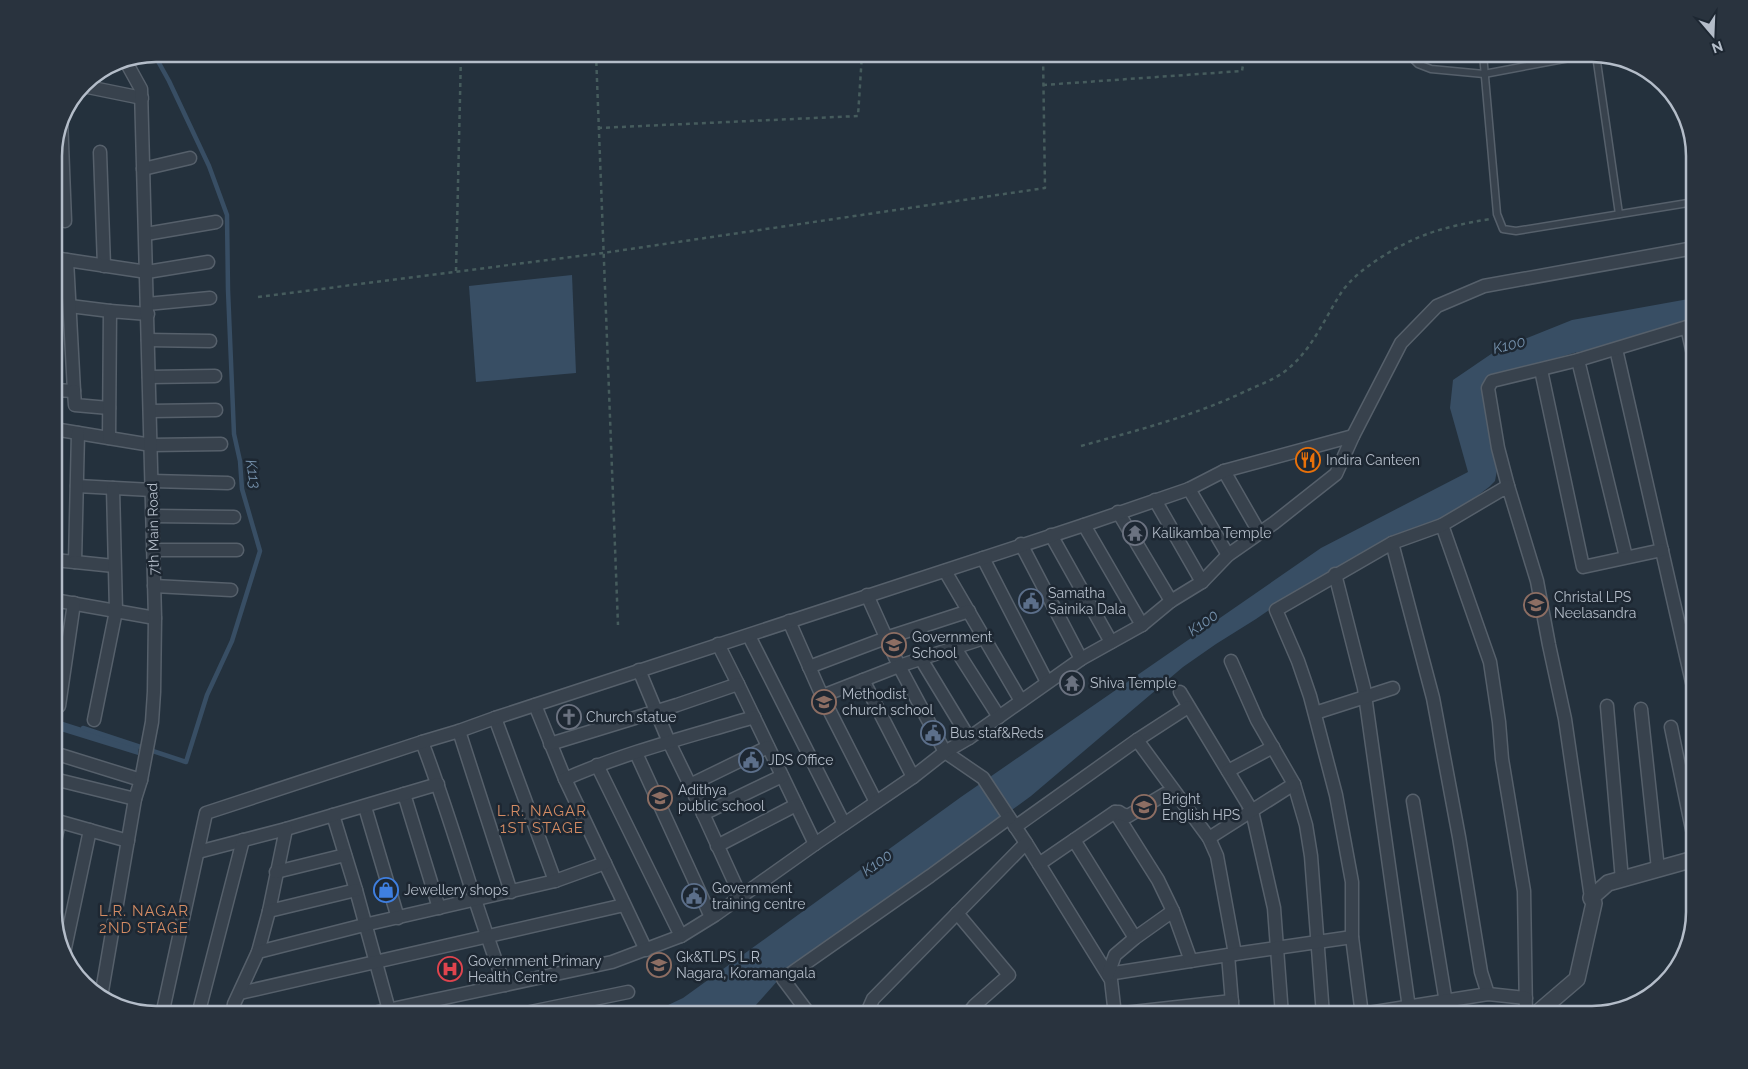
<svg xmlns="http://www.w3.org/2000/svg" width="1748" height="1069" viewBox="0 0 1748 1069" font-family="Raleway,sans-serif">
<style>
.water{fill:#384e64}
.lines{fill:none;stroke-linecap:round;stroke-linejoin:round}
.stream{stroke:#384e64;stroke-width:4.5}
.service-casing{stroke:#56606b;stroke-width:9}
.minor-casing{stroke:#56606b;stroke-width:15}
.tertiary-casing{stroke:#56606b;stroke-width:18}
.path{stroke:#465c5d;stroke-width:2.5;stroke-dasharray:4 4;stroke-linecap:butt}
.service{stroke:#38424d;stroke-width:6}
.minor{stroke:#38424d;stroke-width:12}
.tertiary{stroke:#38424d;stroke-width:15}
.labels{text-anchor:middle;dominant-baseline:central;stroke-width:5;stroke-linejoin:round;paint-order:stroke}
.poi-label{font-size:14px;fill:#b4bdc9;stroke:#1d2732;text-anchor:start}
.street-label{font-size:14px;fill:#b4bdc9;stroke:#1d2732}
.water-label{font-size:15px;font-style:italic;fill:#7490ab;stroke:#1d2732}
.neighbourhood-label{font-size:15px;letter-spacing:1px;fill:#d48c64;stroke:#1d2732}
.rim{fill:none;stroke:#b4bdc9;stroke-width:2.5}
</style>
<rect width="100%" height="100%" fill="#24313d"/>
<g class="water">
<path d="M572,275l4,98 -100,9 -7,-96z"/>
<path d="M1694,298v25l-50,14 -70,16 -89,26 -2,10 15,76 -3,16 -6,6 -33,25 -165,83 -35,24 -40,25 -33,23 -152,129 -251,182 -33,37h-100l36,-17 278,-201 360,-249 147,-76 -18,-64 3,-28 44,-30 75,-30z"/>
<path d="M54,719l85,27 -1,9 -84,-26z"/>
</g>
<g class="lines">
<path class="stream" d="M83,728l103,34 21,-67 25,-54 28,-90 -18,-62 -2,-28 -6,-27 -6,-144 -1,-75 -18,-49 -40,-85 -15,-27"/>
<defs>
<g id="service">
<path d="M1408,54l10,10 13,5 53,5 107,-20"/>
<path d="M1483,54l14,160 6,15 13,2 178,-29"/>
<path d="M1244,55l6,-1"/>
<path d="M1596,55l23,159"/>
</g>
<g id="minor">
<path d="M83,86l59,12"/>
<path d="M61,118l4,103"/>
<path d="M100,152l4,114"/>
<path d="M143,169l47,-11"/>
<path d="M146,234l70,-12"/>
<path d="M54,258l93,14 61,-10"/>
<path d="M147,304l63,-6"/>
<path d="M70,306l40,5"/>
<path d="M148,340l62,1"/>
<path d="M1616,349l78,342"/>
<path d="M1578,360l48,197"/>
<path d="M1541,370l42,197 79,-17"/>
<path d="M149,377l66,-1"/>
<path d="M54,390l20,1 -7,-131"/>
<path d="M74,391l1,14 34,3"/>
<path d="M151,411l65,-1"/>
<path d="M54,429l97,16 70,-1"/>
<path d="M109,438l1,-127 38,3"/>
<path d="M1224,471l35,61"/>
<path d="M152,481l76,2"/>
<path d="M77,486l75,4"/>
<path d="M1508,486l-10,-38 -10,-60 4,-7 86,-21 109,-33 7,32"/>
<path d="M1189,489l39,66"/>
<path d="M1155,500l47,82"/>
<path d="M1118,512l53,89"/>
<path d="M153,516l81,1"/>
<path d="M1084,525l58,100"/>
<path d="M1442,525l48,137 9,60 3,37 22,132 2,124"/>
<path d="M1051,535l60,107"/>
<path d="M1392,543l41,155 26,139 22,135 7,22"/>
<path d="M1021,544l60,115"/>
<path d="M153,550h84"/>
<path d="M983,558l64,124"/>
<path d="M54,560l21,2 3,-129"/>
<path d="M75,562l39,4"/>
<path d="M945,571l76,130"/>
<path d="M1335,574l29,114 46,327"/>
<path d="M154,586l77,4"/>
<path d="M867,595l32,71 46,86 38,26 43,65 85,137 4,35"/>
<path d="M54,600l101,18"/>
<path d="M789,621l33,75 54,106"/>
<path d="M749,636l95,188"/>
<path d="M718,644l20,40 77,160"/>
<path d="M955,648l44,69"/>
<path d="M921,659l48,79"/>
<path d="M1231,661l26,59 37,64 12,41 5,31 12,159"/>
<path d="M809,667l77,-29 83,-27"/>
<path d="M639,670l30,72 21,43 51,112"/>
<path d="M863,680l50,97"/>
<path d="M1180,692l72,119 22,97 8,107"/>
<path d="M822,696l77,-30 85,-28"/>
<path d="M535,705l30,74 81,171"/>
<path d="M59,706l15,-103"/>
<path d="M1607,706l15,174"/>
<path d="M1641,709l17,160"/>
<path d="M1315,713l78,-25"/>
<path d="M495,718l60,163"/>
<path d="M94,720l22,-109 -3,-123"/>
<path d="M1671,727l23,112"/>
<path d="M459,731l52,161"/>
<path d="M1137,740l51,-33"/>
<path d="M422,742c31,80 52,164 83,243"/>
<path d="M550,744l127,-39 61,-21"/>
<path d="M54,753l87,27"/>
<path d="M636,753l75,164"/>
<path d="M597,765l84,171"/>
<path d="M1228,771l45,-24"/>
<path d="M54,779l81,20"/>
<path d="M565,779c61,-27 126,-43 189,-62"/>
<path d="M690,785l78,-38"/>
<path d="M404,794l35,114"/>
<path d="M1413,801l35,214"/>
<path d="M365,807l33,111"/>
<path d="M1115,812l43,68 15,31"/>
<path d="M703,814l79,-38"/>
<path d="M333,815l23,75 33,120"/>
<path d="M54,820l74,21"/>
<path d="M1015,827l122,-87 72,98 8,18 18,98"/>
<path d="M286,829l152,-45"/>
<path d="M1209,838l85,-54"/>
<path d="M1074,840l61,98"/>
<path d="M717,846l79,-41"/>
<path d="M54,847l5,-26"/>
<path d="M198,852l88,-23 -17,82 -11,41"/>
<path d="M1039,864l76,-52h4l3,2 6,2 37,-22"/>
<path d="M276,872l69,-17"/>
<path d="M269,911l87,-21"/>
<path d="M957,913l52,62 -34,30 -8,10"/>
<path d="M64,953l26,-123"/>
<path d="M1228,955l5,60"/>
<path d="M1108,974l120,-19 124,-18"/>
<path d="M1108,974l7,-19 20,-17 38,-27 18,50"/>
<path d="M240,993l384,-88"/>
<path d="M101,997l34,-198 6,-19 11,-58 2,-30 1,-74 -14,-529 -16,-29"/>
<path d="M1115,1014l117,-13"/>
<path d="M162,1015l44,-202 216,-71 37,-11 36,-13 589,-193 105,-36 35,-18 129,-35"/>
<path d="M198,1015l45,-175"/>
<path d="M232,1015l2,-11 24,-52 106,-27 191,-44 50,-18"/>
<path d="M364,1015l248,-53 69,-26 34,-21 100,-71 98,-67 32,-25 24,-14 112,-79 61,-34 29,-24 31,-19 26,-27 46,-32 62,-49 17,-38 48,-93 36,-37 47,-20 210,-38"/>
<path d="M516,1015l112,-23"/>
<path d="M810,1015l-27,-36 147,-103 79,-58"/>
<path d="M866,1015l7,-16 153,-156"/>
<path d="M1356,1015l132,-21 38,4"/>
<path d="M1362,1015l-10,-78v-55l-16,-87 -26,-99 -12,-35 -22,-51 116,-67 50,-18 66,-39 29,95 12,64 16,74 26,179"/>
</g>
<path id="tertiary" d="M1535,1015l42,-36 17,-76 -3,-5 17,-15 86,-24"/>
</defs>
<use href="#service" class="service-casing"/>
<use href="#minor" class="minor-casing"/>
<use href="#tertiary" class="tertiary-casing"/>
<g class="path">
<path d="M596,54l22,571"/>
<path d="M1043,85l199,-14 1,-6"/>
<path d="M598,128l260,-12 4,-62"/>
<path d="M456,271l5,-217"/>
<path d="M258,297l345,-44 442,-65 -2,-134"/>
<path d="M1081,446c57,-16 113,-30 165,-55 13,-6 27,-11 38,-19 27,-20 39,-51 57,-79 8,-12 21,-23 33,-31 40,-27 68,-35 116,-43"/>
</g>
<use href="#service" class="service"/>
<use href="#minor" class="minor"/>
<use href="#tertiary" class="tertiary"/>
</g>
<defs>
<symbol id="restaurant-ring" viewBox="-11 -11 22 22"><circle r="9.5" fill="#1d2732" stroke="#e8710a" stroke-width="1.5"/><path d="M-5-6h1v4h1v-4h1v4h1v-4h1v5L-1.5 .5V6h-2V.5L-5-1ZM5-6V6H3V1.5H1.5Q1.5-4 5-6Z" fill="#e8710a"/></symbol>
<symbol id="temple-ring" viewBox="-11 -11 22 22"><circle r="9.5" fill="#1d2732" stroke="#6b7280" stroke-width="1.5"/><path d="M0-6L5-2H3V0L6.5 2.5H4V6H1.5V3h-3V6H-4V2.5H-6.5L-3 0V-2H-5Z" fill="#6b7280"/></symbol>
<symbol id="civic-ring" viewBox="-11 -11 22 22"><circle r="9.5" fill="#1d2732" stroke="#5c6f8a" stroke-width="1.5"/><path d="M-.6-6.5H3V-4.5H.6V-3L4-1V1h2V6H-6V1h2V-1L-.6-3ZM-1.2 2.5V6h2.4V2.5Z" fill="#5c6f8a"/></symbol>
<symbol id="school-ring" viewBox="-11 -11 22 22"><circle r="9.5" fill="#1d2732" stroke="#8d6e63" stroke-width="1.5"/><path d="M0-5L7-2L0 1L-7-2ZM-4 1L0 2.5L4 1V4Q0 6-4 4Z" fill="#8d6e63"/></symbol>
<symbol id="church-ring" viewBox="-11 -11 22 22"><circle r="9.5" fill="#1d2732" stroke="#6b7280" stroke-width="1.5"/><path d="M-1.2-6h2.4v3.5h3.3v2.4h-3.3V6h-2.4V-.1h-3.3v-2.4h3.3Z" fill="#6b7280"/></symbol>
<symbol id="shop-ring" viewBox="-11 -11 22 22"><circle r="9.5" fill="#1d2732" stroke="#3f7fe0" stroke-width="1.5"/><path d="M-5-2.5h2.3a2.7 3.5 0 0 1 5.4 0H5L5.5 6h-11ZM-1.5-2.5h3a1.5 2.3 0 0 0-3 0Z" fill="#3f7fe0"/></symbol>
<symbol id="hospital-ring" viewBox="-11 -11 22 22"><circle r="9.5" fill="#1d2732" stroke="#e0444e" stroke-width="1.5"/><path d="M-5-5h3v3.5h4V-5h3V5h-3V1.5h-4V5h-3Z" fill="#e0444e"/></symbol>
</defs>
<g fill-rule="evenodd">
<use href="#restaurant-ring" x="1294" y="446" width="28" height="28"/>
<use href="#temple-ring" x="1121" y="519" width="28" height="28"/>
<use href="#civic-ring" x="1017" y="587" width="28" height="28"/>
<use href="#school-ring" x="1522" y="591" width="28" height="28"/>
<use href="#school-ring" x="880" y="631" width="28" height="28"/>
<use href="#temple-ring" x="1058" y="669" width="28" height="28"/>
<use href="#school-ring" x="810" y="688" width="28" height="28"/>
<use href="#church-ring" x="555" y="703" width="28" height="28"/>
<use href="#civic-ring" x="919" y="719" width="28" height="28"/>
<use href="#civic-ring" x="737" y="746" width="28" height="28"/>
<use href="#school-ring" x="646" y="784" width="28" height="28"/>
<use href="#school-ring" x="1130" y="793" width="28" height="28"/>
<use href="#shop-ring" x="372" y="876" width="28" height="28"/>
<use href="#civic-ring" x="680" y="882" width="28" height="28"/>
<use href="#school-ring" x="645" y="951" width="28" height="28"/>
<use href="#hospital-ring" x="436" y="955" width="28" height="28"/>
</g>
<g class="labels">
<g class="poi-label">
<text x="1326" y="460">Indira Canteen</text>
<text x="1152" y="533">Kalikamba Temple</text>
<text x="1048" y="593">Samatha<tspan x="1048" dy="16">Sainika Dala</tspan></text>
<text x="1554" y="597">Christal LPS<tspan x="1554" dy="16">Neelasandra</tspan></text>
<text x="912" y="637">Government<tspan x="912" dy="16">School</tspan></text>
<text x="1090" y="683">Shiva Temple</text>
<text x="842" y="694">Methodist<tspan x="842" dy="16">church school</tspan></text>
<text x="586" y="717">Church statue</text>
<text x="950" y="733">Bus staf&amp;Reds</text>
<text x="768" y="760">JDS Office</text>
<text x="678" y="790">Adithya<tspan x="678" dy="16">public school</tspan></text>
<text x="1162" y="799">Bright<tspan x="1162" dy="16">English HPS</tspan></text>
<text x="712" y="888">Government<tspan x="712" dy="16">training centre</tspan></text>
<text x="404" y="890">Jewellery shops</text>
<text x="676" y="957">Gk&amp;TLPS L R<tspan x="676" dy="16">Nagara, Koramangala</tspan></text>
<text x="468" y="961">Government Primary<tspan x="468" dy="16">Health Centre</tspan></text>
</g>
<g class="street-label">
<text transform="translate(153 529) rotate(-91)">7th Main Road</text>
</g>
<g class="water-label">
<text transform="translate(1509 345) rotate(-14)">K100</text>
<text transform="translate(253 474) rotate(80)">K113</text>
<text transform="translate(1203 623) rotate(-36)">K100</text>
<text transform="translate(877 863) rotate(-36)">K100</text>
</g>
<g class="neighbourhood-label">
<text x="542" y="811">L.R. NAGAR<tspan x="542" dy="17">1ST STAGE</tspan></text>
<text x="144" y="911">L.R. NAGAR<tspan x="144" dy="17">2ND STAGE</tspan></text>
</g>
</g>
<path d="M0 0H1748V1069H0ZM156 62H1592A94 94 0 0 1 1686 156V912A94 94 0 0 1 1592 1006H156A94 94 0 0 1 62 912V156A94 94 0 0 1 156 62Z" fill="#29333e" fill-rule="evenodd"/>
<path class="rim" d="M156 62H1592A94 94 0 0 1 1686 156V912A94 94 0 0 1 1592 1006H156A94 94 0 0 1 62 912V156A94 94 0 0 1 156 62Z"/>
<g transform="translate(1713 35) rotate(161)" stroke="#1d2732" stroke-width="4" paint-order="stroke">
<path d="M0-4L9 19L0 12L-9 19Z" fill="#b4bdc9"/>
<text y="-8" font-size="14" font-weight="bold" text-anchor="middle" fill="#b4bdc9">N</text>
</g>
</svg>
